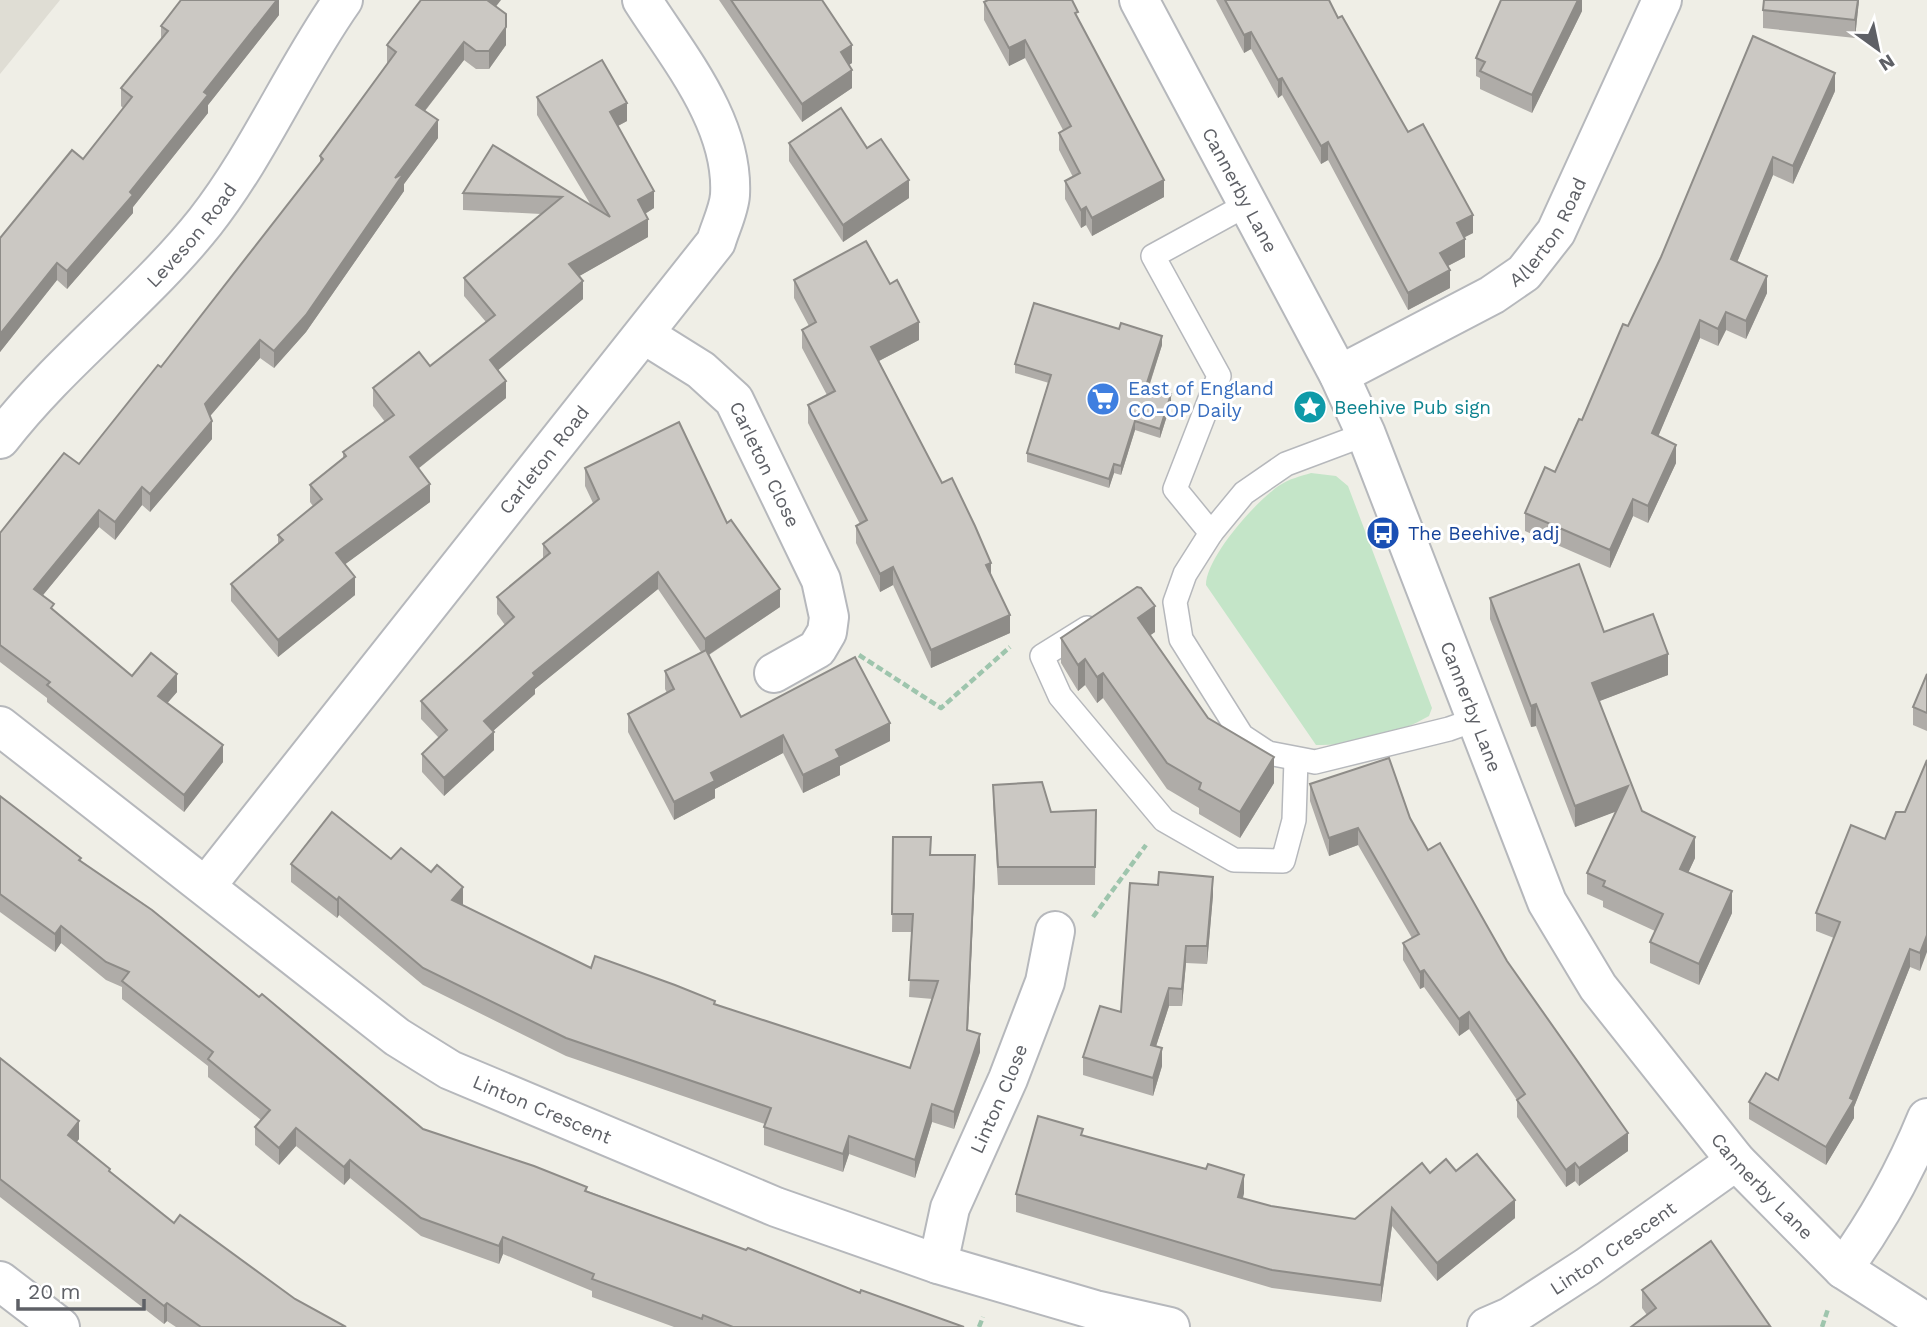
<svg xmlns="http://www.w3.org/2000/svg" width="1927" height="1327" viewBox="0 0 1927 1327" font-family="'Work Sans',sans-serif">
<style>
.education{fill:#dfddd4}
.grass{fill:#c4e5c8}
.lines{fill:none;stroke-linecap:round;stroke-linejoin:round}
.lane-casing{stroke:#b6b8bc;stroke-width:26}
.street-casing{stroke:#b6b8bc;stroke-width:42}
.path{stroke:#9ec5ad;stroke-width:4.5;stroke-dasharray:7 3.5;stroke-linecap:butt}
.lane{stroke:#fff;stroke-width:23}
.street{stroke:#fff;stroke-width:38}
.wall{fill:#afaca8}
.shaded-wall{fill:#8e8c88}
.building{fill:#cbc8c3;stroke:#8e8c88;stroke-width:2}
.labels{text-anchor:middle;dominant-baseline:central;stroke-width:6;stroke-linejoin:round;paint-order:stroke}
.street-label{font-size:19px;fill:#5e6066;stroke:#fff}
.shop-label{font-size:19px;fill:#366cbe;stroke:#fff;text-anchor:start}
.culture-label{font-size:19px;fill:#0d838f;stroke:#fff;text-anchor:start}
.transit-label{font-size:19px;fill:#164399;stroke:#fff;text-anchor:start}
</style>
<rect width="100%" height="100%" fill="#efeee6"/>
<path class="education" d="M0,0h60l-60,74z"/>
<path class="grass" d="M1311,473l25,3 12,10 84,222 -3,8c-35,20 -73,30 -113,29l-110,-160c0,-28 51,-85 74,-100 9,-6 21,-9 31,-12z"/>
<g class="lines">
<defs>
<g id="lane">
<path d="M1366,434l-80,30 -42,29 -33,40 -26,41 -10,28 6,37 61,97 26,17 47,9 134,-33 28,-10"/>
<path d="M1211,533l-36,-44 44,-113 -66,-120 95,-52"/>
<path d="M1087,628l-45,28 18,40 104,124 70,40 49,1 11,-41 2,-60"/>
</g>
<g id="street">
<path id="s1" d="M1139,0l200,375 27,59 181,468 51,85 138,174 107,108 84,54"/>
<path id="s2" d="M645,335l56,35 33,30 87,180 8,37 -2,15 -10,17 -43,24"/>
<path id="s3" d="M1339,375l153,-80 32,-22 32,-41 106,-232"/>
<path id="s4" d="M0,439c61,-79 143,-139 205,-217 54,-69 88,-151 138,-222"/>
<path id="s5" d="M0,726l397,311 53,33 326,137 162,57 157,46 75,17"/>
<path id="s6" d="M206,886l510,-644c4,-14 13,-32 14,-47 4,-72 -51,-137 -88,-195"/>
<path id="s7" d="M938,1264l12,-56 58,-129 37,-97 10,-51"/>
<path d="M1843,1269c34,-47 62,-97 84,-151"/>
<path d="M0,1281l60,46"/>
<path id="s8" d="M1487,1327l23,-10 77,-50 149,-106"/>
</g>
</defs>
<use href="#lane" class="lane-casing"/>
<use href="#street" class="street-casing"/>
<g class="path">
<path d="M859,655l82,53 69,-61"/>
<path d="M1093,917l53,-72"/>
<path d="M979,1327l4,-10"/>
<path d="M1822,1327l6,-18"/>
</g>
<use href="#lane" class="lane"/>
<use href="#street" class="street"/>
</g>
<g class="wall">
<path d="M279,0v15l-71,90v8l-75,94v6l-66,76 -10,-9 -57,72v-114l83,-79 40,-51 -2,-2v-18l40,-48v-14z"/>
<path d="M719,0h103l30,63 -3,2 3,23 -50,34z"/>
<path d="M1216,0h113l9,18 70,114 65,101 -8,4v20l-17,9 2,22 -42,22 -80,-150 -7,4 -39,-69 -4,3 -27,-49 -7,4z"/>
<path d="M1582,0v11l-50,102 -52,-24v-11l-4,-2v-18z"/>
<path d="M1859,0l-4,38 -92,-10v-18z"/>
<path d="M984,2l94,17 86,178 -72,39 -6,-11 -5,3 -16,-29v-18l8,-4 -14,-27v-17l4,-3 -38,-72 -16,8 -25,-46z"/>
<path d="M496,6l10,39 -17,24h-13l-12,-9 -39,51 13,27 -34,46v7l-98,141 -32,36 -14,-10 -50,58 2,23 -62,73 -8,-7 -27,35 -16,-13 -56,68 11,16 78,65 45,16 -10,11 56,59 -39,50 -137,-110v-4l-47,-36v-129l79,-69 82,-97 159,-204v-7l68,-92 -1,-1v-18z"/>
<path d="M1835,91l-42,93 -20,-9 -36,87 30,31 -21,46 -20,-9 -8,16 -18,-8 -42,98 18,27 -28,60 -15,-7 -23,52 -85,-37v-18l30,-41 27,-52 79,-163z"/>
<path d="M537,97l90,24 -9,5 36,82 -9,6 3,23 -69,39 4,23 -85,71 8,28 -88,71 12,33 -85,62 10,31 -77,62 -47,-56v-17l47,-40v-9l35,-29 -3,-4v-17l33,-26v-7l42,-30 -12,-16v-18l57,-22 56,-44 -22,-26v-18l77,-64 -78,-4v-17l30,-48 99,62 -55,-92z"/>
<path d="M789,143l78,5 42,50 -66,44 -54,-81z"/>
<path d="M794,280l125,60 -40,21 63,122 49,91 19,59 -79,35 -38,-83 -13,7 -24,-49v-17l4,-2 -52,-101v-18l19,-10 -25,-47v-18l7,-4 -15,-28z"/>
<path d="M1119,329l43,16 -13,42 22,16 -11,35 -25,-8 -14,45 -7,-2 -5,15 -82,-26v-9l22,-70 -34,-10v-9z"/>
<path d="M585,468l142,55 53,84 -71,48 32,62 149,24 -50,25v9l-37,18 -20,-40 -68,36v9l-41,22 -46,-88v-18l39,-21 -2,-4v-18l36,-19 -43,-63 -123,100v5l-42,37 1,19 -50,46 -22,-24v-18l17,-16 -18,-19v-18l84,-76 -8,-11v-17l46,-37v-16l50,-41 -8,-17z"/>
<path d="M1490,598l114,34 64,43 -69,26 43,110 53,47 -7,15 44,40 -33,72 -49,-22v-21l5,-11 -52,-24v-6l-16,-7v-21l29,-62 -41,16 -39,-101 -5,1 -41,-108z"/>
<path d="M1155,632l-5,3 58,83 66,65 -34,55 -41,-24v-6l-32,-19 -64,-91 -6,5 -12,-18 -7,6 -17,-28v-25z"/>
<path d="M1927,674v57l-14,-6v-18z"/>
<path d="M1927,760l-7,211 -10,-4 -56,140v11l-28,47 -77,-46v-17l29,-22 56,-142 -18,-7v-18l69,-74 20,-27z"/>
<path d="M1310,784l100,34 18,32 79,111 121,190 -49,35 -4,-5 -9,6 -49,-70v-17l-48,-71 -10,7 -35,-49 -4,2 -17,-29v-17l9,-5 -54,-93 -29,11 -19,-55z"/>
<path d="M993,785l58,27 45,-2 -1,75h-97l-5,-82z"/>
<path d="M0,796l81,65 342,268 437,164 104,34h-290l-82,-30v-6l-89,-37 -4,10 -78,-28 -71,-58 -6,7 -48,-39 -17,19 -24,-20v-18l6,-7 -53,-43v-11l-86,-67v-12l-16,-7 -45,-37 -6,9 -55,-40z"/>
<path d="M893,837l38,18 44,18 -7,157 12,22 -26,77 -22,-7 -17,56 -66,-24 -6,18 -79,-27v-18l1,-3 -199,-68 -143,-71 -84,-70 -2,3 -46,-36v-18l100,-5 72,46 128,63 124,37 195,63 23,-69 -24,-2 3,-65h-20z"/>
<path d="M1213,895l-6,69 -21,-1 -4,43h-13l-13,40 6,20 -9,30 -70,-21v-18l38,-45z"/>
<path d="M0,1058l79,81 -3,3 34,31 64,50 121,76 51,28h-170l-9,-6 -3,3 -164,-127z"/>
<path d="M1083,1135l161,58 -1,5 28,8 84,13 75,-46 26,-2 59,47 -78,63 -45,-55 -11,76 -109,-14 -256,-76v-18z"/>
<path d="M1642,1290l128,37 -123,-12 -5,-7z"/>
</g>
<g class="shaded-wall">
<path d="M277,0h2v15l-71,90v8l-75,94v6l-66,76v-18l63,-79 74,-100z"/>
<path d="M487,0h14l-14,18z"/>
<path d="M1578,0h4v11l-50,102v-18z"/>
<path d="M1858,0h1l-4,38v-18z"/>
<path d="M506,27v18l-17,24v-18z"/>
<path d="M1251,32v17l-7,4v-18z"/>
<path d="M1025,40v18l-16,8v-18z"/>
<path d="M464,42v18l-48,62v-17z"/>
<path d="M852,45v18l-11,7v-18z"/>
<path d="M852,70v18l-50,34v-18z"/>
<path d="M1835,73v18l-42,93v-18z"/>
<path d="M1282,78v17l-4,3v-18z"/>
<path d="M627,103v18l-17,9v-18z"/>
<path d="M438,120v18l-34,46v7l-98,141 -32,36v-17l121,-173z"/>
<path d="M1328,142v18l-7,4v-18z"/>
<path d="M1773,157v18l-42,102v-18z"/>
<path d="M909,180v18l-66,44v-17z"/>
<path d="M1164,180v17l-72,39v-18z"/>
<path d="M654,191v17l-16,10v-18z"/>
<path d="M1086,207v18l-5,3v-18z"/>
<path d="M1473,215v18l-16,8v-18z"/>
<path d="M648,219v18l-79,45v-18z"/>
<path d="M1465,239v18l-25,13v-17z"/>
<path d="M57,263v17l-57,72v-18z"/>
<path d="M1450,270v18l-42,22v-17z"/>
<path d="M1767,276v17l-21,46v-18z"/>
<path d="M583,281v18l-93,78v-17z"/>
<path d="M1726,312v18l-8,16v-17z"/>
<path d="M1700,320v18l-48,113v-18z"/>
<path d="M919,322v18l-48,25v-18z"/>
<path d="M1162,336v9l-16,50v-9z"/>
<path d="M260,340v18l-55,64v-18z"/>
<path d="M506,381v17l-96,77v-18z"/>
<path d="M1171,394v9l-11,35v-9z"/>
<path d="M212,421v18l-62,73v-18z"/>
<path d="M1135,421v9l-14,45v-9z"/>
<path d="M1676,445v18l-28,60v-17z"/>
<path d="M1114,464v9l-5,15v-9z"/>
<path d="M430,484v18l-94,69v-18z"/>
<path d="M142,487v18l-27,35v-18z"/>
<path d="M1633,499v17l-23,52v-18z"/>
<path d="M99,510v17l-65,79v-17z"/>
<path d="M991,563v18l-5,-16z"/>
<path d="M893,567v18l-13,7v-18z"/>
<path d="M658,572v17l-123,100v5l-51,45v-18l49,-48z"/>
<path d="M355,577v18l-77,62v-17z"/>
<path d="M780,589v18l-75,50v-18z"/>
<path d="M1155,606v26l-17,12v-26z"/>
<path d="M1010,615v18l-79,35v-18z"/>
<path d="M1668,654v21l-76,29v-21z"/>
<path d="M1085,659v26l-7,6v-26z"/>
<path d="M1103,673v25l-6,5v-26z"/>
<path d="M177,674v18l-19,22v-18z"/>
<path d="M1536,704v22l-5,1v-21z"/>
<path d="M890,723v18l-50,25v9l-37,18v-18l33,-25z"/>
<path d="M494,732v18l-50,46v-18z"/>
<path d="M783,735v18l-68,36v9l-41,22v-18l37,-29z"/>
<path d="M223,745v17l-39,50v-17z"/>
<path d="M1274,757v26l-34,55v-26z"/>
<path d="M1628,786v21l-53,20v-21z"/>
<path d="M1358,828v17l-29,11v-18z"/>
<path d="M1695,837v21l-15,32v-21z"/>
<path d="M975,855v18l-8,174v-17z"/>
<path d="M1213,877v18l-6,69v-18z"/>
<path d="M463,887v18l-11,-5z"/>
<path d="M1732,891v22l-33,72v-21z"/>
<path d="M339,897v18l-2,3v-18z"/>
<path d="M61,926v17l-6,9v-18z"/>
<path d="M1927,935v17l-7,19v-18z"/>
<path d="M1186,946v17l-4,43v-17z"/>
<path d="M1910,949v18l-56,140v11l-28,47v-18l24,-49z"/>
<path d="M1424,970v17l-4,2v-17z"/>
<path d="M1169,988v18l-18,56v-17z"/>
<path d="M1469,1012v17l-10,7v-17z"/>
<path d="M980,1034v18l-26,77v-17z"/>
<path d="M1162,1048v18l-9,30v-18z"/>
<path d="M932,1104v18l-17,56v-18z"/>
<path d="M79,1121v18l-11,14v-18z"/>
<path d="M296,1128v18l-17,19v-17z"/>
<path d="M1628,1133v18l-49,35v-18z"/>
<path d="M849,1136v18l-6,18v-18z"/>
<path d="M350,1160v18l-6,7v-18z"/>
<path d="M1575,1163v18l-9,6v-17z"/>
<path d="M1244,1175v18l-6,22v-18z"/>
<path d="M1515,1200v18l-78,63v-18z"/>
<path d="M1392,1208v18l-11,76v-17z"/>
<path d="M503,1237v17l-4,10v-18z"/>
<path d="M167,1303v18l-3,3v-18z"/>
</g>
<g class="building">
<path d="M181,0h96l-73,92 4,3 -78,97 3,3 -66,76 -10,-8 -57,71v-96l72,-88 11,9 49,-62 -11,-9 47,-57 -7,-5z"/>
<path d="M421,0h66l19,14v13l-17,24h-13l-12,-9 -48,63 22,15 -43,58 9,-5 -98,142 -32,36 -14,-11 -55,64 7,17 -62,73 -8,-7 -27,35 -16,-12 -65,79 20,15 -3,4 81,68 19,-23 26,21 -19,22 65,49 -39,50 -137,-110 3,-3 -50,-37v-112l64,-80 15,11 79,-99 3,2 162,-208 -3,-3 76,-104 -9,-7z"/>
<path d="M731,0h91l30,45 -11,7 11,18 -50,34z"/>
<path d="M988,0h84l6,12 -3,1 89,167 -72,38 -6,-11 -5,3 -16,-29 15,-8 -21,-40 12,-7 -46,-86 -16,8 -25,-46z"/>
<path d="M1225,0h104l9,18 4,-2 66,116 15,-8 50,91 -16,8 8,16 -25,14 10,17 -42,23 -80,-151 -7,4 -39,-68 -4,2 -27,-48 -7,3z"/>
<path d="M1501,0h77l-46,95 -52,-24 5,-9 -9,-4z"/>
<path d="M1764,0h94l-3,20 -92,-10z"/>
<path d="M1753,36l82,37 -42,93 -20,-9 -42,102 36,17 -21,45 -20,-9 -8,17 -18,-9 -48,113 24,12 -28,61 -15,-7 -23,51 -85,-37 20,-46 10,5 24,-53 3,1 41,-96 5,2 33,-69z"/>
<path d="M602,60l25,43 -17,9 44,79 -16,9 10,19 -79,45 14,17 -93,79 16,21 -96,76 20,27 -94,69 19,24 -77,63 -47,-56 52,-44 -5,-5 44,-36 -12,-14 36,-29 -3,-4 51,-37 -21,-27 46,-36 11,14 65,-51 -31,-37 98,-81 -99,-4 30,-48 117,72 -73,-120z"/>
<path d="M841,108l26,40 14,-9 28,41 -66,45 -54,-82z"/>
<path d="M866,241l24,43 7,-4 22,42 -48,25 71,136 10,-5 23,48 16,37 -5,2 24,50 -79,35 -38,-83 -13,7 -24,-48 11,-6 -59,-115 27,-14 -33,-61 14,-8 -22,-42z"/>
<path d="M1034,303l85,26 2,-6 41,13 -16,50 25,8 -11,35 -25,-8 -14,45 -7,-2 -5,15 -82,-26 24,-78 -36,-11z"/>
<path d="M679,422l48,101 4,-3 49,69 -75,50 -47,-67 -125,101 2,3 -51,45 10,11 -50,46 -22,-24 25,-24 -26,-29 93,-84 -17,-20 53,-44 -7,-9 56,-45 -14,-31z"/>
<path d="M1579,564l25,68 49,-18 15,40 -76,29 50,128 53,26 -15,32 52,22 -33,73 -49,-22 13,-28 -60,-28 2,-5 -18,-8 41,-87 -53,20 -39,-102 -5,2 -41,-108z"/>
<path d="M1137,587l4,1 14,18 -17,12 70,100 66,39 -34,55 -41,-23 2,-6 -34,-20 -64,-90 -6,4 -12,-18 -7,6 -17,-27z"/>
<path d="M706,650l35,67 114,-60 35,66 -54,27 4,7 -37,18 -20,-40 -72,38 4,8 -41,21 -46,-88 46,-25 -9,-18z"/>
<path d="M1927,674v39l-14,-6z"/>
<path d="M1389,758l21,60 18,32 12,-7 67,118 121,172 -49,35 -4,-5 -9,7 -49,-70 8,-6 -56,-82 -10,7 -35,-49 -4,2 -17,-29 16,-9 -61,-106 -29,10 -19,-54z"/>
<path d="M1927,760v175l-7,18 -10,-4 -60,149 4,2 -28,47 -77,-45 17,-29 12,7 62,-158 -24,-9 35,-88 34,14 11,-27h9z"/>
<path d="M1042,782l9,30 45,-2 -1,57h-97l-5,-82z"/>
<path d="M0,796l81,62 -2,2 73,50 107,87 3,-3 161,135 111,37 53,21 -2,4 161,59 2,-2 112,45 1,-3 103,37h-231l-30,-12 -1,4 -110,-40 2,-5 -91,-37 -4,9 -78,-28 -71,-58 -6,7 -48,-39 -17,20 -24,-21 15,-17 -62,-51 5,-7 -91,-71 7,-9 -23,-10 -45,-36 -6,8 -55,-40z"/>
<path d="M332,812l59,47 10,-11 30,24 6,-7 26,22 -11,13 139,68 4,-12 80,29 40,16 -1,3 196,64 28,-87 -29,-1 4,-66h-21l1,-77h38l-1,18h45l-8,175 13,4 -26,78 -22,-8 -17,56 -66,-24 -6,18 -79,-27 7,-19 -205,-70 -143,-70 -84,-71 -2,3 -46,-36z"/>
<path d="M1159,872l54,5 -6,69h-21l-4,43 -13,-1 -18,57 11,3 -9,30 -70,-21 17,-51 21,6 9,-129 28,2z"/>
<path d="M0,1058l79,63 -11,14 42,34 -1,2 65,52 6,-8 115,84 51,28h-145l-34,-24 -3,3 -164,-127z"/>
<path d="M1038,1116l45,13 -2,6 125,34 2,-5 36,11 -6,22 33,9 84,13 67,-56 8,10 16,-14 10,12 21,-17 38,46 -78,63 -45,-55 -11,77 -109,-15 -256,-76z"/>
<path d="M1711,1241l59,85 -139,1 25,-19 -14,-18z"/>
</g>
<defs>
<symbol id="supermarket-disc" viewBox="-11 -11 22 22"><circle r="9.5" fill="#3f7fe0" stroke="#fff"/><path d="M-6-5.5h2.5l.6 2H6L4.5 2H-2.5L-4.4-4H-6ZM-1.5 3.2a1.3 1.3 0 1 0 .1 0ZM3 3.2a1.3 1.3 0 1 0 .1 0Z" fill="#fff"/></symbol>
<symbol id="sight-disc" viewBox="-11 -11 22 22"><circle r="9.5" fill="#0f9aa8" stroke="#fff"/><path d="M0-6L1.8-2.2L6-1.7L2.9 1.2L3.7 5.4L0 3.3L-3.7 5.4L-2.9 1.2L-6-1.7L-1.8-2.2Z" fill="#fff"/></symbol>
<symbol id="bus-disc" viewBox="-11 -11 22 22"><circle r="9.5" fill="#1a4fb4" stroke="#fff"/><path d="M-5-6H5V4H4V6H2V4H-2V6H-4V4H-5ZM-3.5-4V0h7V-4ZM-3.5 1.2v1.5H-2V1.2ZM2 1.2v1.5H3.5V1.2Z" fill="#fff"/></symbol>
</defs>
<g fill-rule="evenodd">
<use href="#supermarket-disc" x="1084" y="380" width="38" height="38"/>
<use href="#sight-disc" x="1291" y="388" width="38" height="38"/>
<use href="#bus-disc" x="1364" y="514" width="38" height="38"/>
</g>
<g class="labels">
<g class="street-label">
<text stroke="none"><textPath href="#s1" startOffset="215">Cannerby Lane</textPath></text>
<text stroke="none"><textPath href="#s3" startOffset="259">Allerton Road</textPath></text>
<text stroke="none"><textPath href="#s4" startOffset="280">Leveson Road</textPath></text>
<text stroke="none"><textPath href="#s6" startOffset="544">Carleton Road</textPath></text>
<text stroke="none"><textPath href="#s2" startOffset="182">Carleton Close</textPath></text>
<text stroke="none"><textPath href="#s1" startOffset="782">Cannerby Lane</textPath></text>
<text stroke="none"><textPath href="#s7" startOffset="177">Linton Close</textPath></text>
<text stroke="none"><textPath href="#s5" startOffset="667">Linton Crescent</textPath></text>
<text stroke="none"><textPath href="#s1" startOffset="1349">Cannerby Lane</textPath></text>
<text stroke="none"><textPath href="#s8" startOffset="149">Linton Crescent</textPath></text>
</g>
<g class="shop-label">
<text x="1128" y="388">East of England<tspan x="1128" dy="22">CO-OP Daily</tspan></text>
</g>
<g class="culture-label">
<text x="1334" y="407">Beehive Pub sign</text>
</g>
<g class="transit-label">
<text x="1408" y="533">The Beehive, adj</text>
</g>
</g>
<g transform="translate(1878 49) rotate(147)" stroke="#ffffff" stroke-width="5" paint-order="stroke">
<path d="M0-5L12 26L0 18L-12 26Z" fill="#5e6066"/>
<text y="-10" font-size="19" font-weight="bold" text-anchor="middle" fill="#5e6066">N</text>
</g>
<path d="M18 1299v10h126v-10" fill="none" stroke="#5e6066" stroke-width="3.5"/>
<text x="28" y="1299" font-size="21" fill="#5e6066" stroke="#ffffff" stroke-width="5" paint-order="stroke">20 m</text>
</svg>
